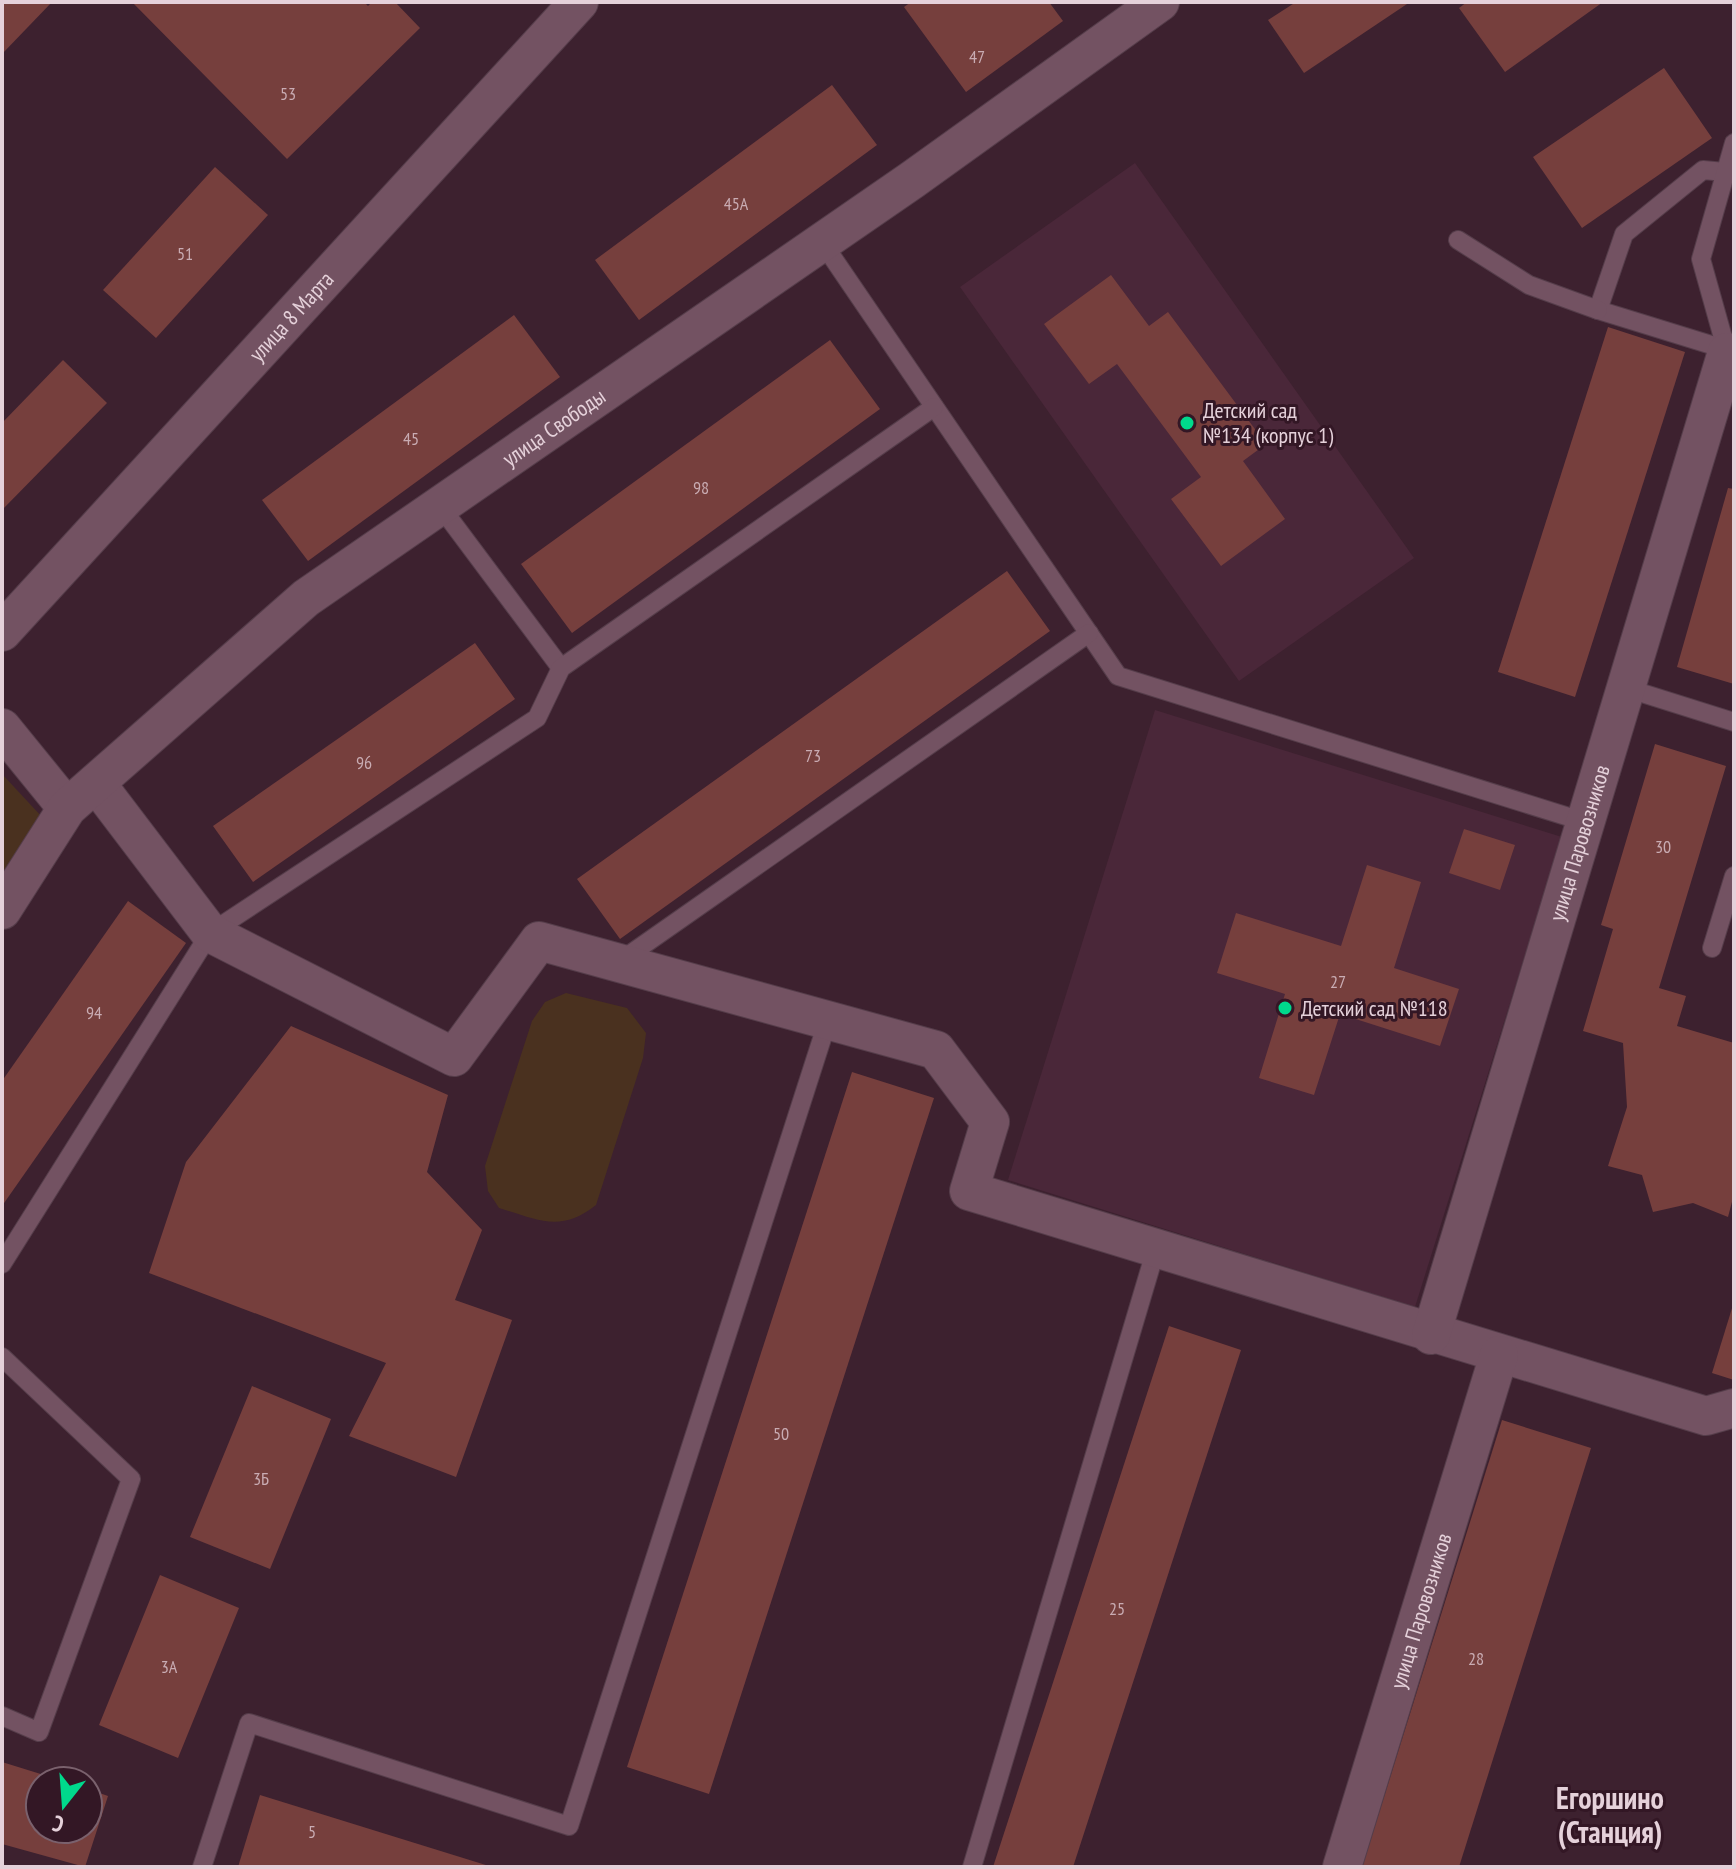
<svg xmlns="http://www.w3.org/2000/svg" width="1736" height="1869" viewBox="0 0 1736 1869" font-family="'PT Sans Narrow',sans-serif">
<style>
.built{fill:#4a2739}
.green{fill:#4a311f}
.building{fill:#763f3d}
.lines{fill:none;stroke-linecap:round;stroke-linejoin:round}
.lane-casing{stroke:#553d4a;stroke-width:20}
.street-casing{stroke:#553d4a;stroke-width:40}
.lane{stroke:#735262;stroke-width:18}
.street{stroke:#735262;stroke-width:38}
.poi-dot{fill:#00d98c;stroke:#331725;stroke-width:3}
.labels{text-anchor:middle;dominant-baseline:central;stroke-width:6;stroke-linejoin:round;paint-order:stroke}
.number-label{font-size:18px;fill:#c9acb3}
.street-label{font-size:22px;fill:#e5d1da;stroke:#331725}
.poi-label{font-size:22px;fill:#e5d1da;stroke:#331725;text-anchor:start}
.district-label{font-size:30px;font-weight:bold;fill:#e5d1da;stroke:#331725}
</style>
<rect width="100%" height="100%" fill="#3d212f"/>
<g class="built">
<path d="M1135,163l279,395 -175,123 -279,-394z"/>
<path d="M1155,710l407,127 -147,470 -407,-127z"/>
</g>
<g class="green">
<path d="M2,774l40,43 -40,63z"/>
<path d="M566,993l61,15 19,25 -3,25 -47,147c-35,28 -58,15 -97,3l-11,-17 -3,-25 47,-145 13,-19z"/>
</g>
<g class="building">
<path d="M2,2h50l-50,52z"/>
<path d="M132,2h232l4,4 4,-4h23l25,26 -133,131z"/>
<path d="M911,2h138l14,19 -97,71 -62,-85z"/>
<path d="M1296,2h114l-106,71 -36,-53z"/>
<path d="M1467,2h136l-98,70 -46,-64z"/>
<path d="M1664,68l48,70 -130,90 -49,-71z"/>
<path d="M832,85l45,60 -238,175 -44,-60z"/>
<path d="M215,167l53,48 -112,123 -53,-48z"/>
<path d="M1111,275l38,51 19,-14 98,132 -23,17 42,58 -64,47 -50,-67 30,-22 -84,-113 -28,20 -45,-60z"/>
<path d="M514,315l46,62 -252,184 -46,-61z"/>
<path d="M1608,327l77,25 -110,345 -77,-25z"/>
<path d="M830,340l50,69 -308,224 -51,-69z"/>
<path d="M63,360l44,43 -105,107v-87z"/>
<path d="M1728,488l6,1v195l-57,-17z"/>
<path d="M1007,571l43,60 -430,308 -43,-60z"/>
<path d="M475,643l40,56 -262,183 -40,-56z"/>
<path d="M1655,744l71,22 -67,222 27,8 -9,30 57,17v151l-6,23 -35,-14 -40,9 -11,-37 -34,-9 19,-59 -4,-64 -40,-12 30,-102 -12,-4z"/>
<path d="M1464,829l51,16 -15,45 -51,-17z"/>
<path d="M1367,865l54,17 -27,86 65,21 -19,57 -100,-32 -26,81 -55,-17 26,-84 -68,-21 19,-60 105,33z"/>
<path d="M128,901l58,42 -184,263v-125z"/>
<path d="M291,1026l157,69 -21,77 55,58 -27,70 57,20 -56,157 -107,-41 37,-73 -237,-90 37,-111z"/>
<path d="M852,1072l82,26 -225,696 -82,-27z"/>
<path d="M1733,1305h1v75l-22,-7z"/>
<path d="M1169,1326l72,24 -168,517h-80z"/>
<path d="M252,1386l79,33 -61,150 -80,-32z"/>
<path d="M1502,1420l89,28 -132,419h-97z"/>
<path d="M160,1575l79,33 -61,150 -79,-33z"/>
<path d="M2,1762l58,18 -20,1v48h48v-40l20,7 -23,71 -83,-23z"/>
<path d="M260,1795l229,71v1h-251z"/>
</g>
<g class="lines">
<defs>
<g id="lane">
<path d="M1725,172l-22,-2 -79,64 -26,76 133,41"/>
<path d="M1458,240l71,45 69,25"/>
<path d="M822,242l296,434 467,146"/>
<path d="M1727,352l-26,-93 33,-116"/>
<path d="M440,506l121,162"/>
<path d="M1626,688l108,34"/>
<path d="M1712,948l22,-72"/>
<path d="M619,962l470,-329"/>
<path d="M2,1264l208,-331 327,-215 24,-50 373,-261"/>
<path d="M2,1357l129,122 -92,253 -37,-16"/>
<path d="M202,1867l47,-144 320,103 259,-806"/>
<path d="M972,1867l184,-618"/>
</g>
<g id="street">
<path id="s1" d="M2,632l577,-630"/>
<path d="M2,728l65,80"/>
<path d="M96,783l114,150 244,124 85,-116 397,109 54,72 -21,69 737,225 28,-8"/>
<path id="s2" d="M2,910l65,-102 239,-210 606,-418 248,-178"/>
<path id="s3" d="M1431,1335l296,-983"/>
<path id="s4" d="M1342,1867l157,-512"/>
</g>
</defs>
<use href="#lane" class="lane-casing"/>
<use href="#street" class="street-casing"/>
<use href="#lane" class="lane"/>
<use href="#street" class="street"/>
</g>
<g class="poi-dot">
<circle cx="1187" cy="423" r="8"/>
<circle cx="1285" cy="1008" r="8"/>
</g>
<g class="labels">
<g class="number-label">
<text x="977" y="56">47</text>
<text x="288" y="93">53</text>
<text x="736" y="203">45А</text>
<text x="185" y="253">51</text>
<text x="411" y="438">45</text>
<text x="701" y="487">98</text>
<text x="813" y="755">73</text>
<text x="364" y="762">96</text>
<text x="1663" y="846">30</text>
<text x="1338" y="981">27</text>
<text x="94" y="1012">94</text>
<text x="781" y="1433">50</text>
<text x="261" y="1478">3Б</text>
<text x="1117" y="1608">25</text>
<text x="1476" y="1658">28</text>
<text x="169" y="1666">3А</text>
<text x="312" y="1831">5</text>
</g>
<g class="street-label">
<text stroke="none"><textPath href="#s1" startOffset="428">улица 8 Марта</textPath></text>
<text stroke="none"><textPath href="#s2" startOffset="740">улица Свободы</textPath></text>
<text stroke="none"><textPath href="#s3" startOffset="514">улица Паровозников</textPath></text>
<text stroke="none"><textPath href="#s4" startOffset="268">улица Паровозников</textPath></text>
</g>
<g class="poi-label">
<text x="1203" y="410">Детский сад<tspan x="1203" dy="25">№134 (корпус 1)</tspan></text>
<text x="1301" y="1008">Детский сад №118</text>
</g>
<g class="district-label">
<text x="1610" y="1797">Егоршино<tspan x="1610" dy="34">(Станция)</tspan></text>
</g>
</g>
<rect width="1736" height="1869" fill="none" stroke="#e5d1da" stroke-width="8"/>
<g transform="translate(64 1805) rotate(197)"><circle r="38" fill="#331725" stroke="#7a616d" stroke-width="2"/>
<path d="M0-6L14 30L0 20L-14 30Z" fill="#00d98c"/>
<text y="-12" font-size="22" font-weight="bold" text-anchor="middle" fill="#e5d1da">С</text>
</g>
</svg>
